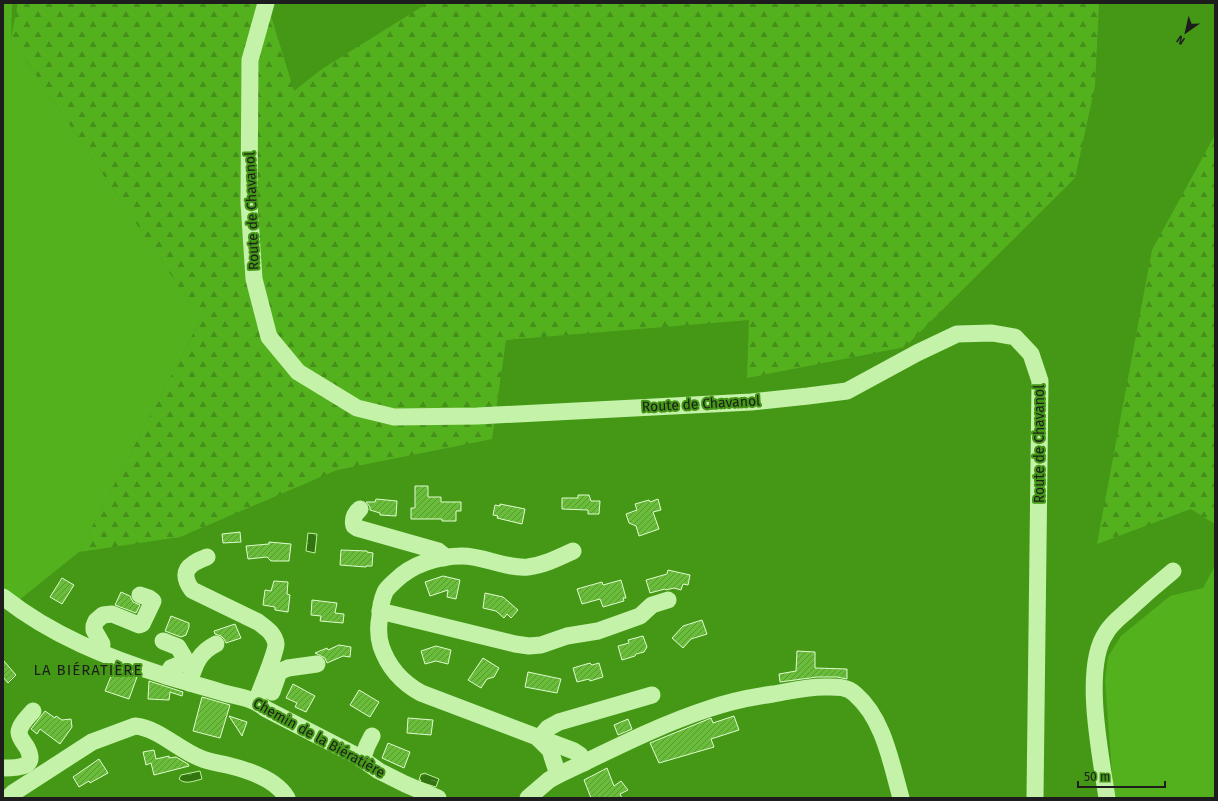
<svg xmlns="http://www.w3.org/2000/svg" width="1218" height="801" viewBox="0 0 1218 801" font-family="'Fira Sans',sans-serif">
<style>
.grass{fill:#54b11e}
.forest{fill:url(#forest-firs)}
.water{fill:url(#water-ripples);stroke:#bdf49b}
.building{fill:url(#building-hatch);stroke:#e1fcd1}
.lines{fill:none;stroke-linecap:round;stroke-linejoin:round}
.minor{stroke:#c4f2a9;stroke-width:17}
.labels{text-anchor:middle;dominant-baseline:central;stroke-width:4;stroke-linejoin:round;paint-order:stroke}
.street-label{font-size:14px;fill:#1d1d1d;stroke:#449816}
.neighbourhood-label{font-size:15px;letter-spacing:1px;fill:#1d1d1d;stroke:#449816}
</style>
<defs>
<pattern id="forest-firs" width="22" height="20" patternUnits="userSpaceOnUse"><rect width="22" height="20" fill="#54b11e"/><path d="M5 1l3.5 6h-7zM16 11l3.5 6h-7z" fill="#458f1a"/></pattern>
<pattern id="water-ripples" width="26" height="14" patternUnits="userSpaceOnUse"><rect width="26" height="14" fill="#32750e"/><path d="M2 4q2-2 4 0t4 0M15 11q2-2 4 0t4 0" fill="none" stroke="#5b8a42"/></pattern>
<pattern id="building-hatch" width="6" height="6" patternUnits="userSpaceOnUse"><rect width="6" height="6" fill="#6abd3a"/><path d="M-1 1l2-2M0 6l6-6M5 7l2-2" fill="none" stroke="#579930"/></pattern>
</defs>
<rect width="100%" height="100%" fill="#449816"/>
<g class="grass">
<path d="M3,3h9l-1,35 190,281 -122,233 -61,49 -15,-13z"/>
<path d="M1215,566v232h-101l-9,-117 3,-24 13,-21 49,-40 33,-8z"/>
</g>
<g class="forest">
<path d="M18,3h249l27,88 28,-22 106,-66h671l-4,83 -20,92 -170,169 -158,31 2,-58 -243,20 -14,99 -155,31 -157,67 -101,15 122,-233 -190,-281z"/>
<path d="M1215,135v389l-24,-15 -94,35 55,-294z"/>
</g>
<g class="water">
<path d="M308,533l9,1 -2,19 -9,-2z"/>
<path d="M200,771l2,8c-8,2 -17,6 -23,0l2,-4z"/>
<path d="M424,773l15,6 -3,8 -16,-5 1,-2h-2l2,-6h2z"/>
</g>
<g class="building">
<path d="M415,486h13v11h13v5h20v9h-5v10h-14v-2h-31v-11h4z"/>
<path d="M578,495h11l2,6h9l-1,13h-11v-4l-26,-1v-11h16z"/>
<path d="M376,499l21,2 -1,15 -16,-1v-2l-10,-3v-3l-4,-5h9z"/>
<path d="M658,499l3,11 -8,2 6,17 -20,7 -3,-10 -7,-3 -3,-9 11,-4 -2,-6 14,-4 1,2z"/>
<path d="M500,504l25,5 -3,15 -25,-6 1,-2 -5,-1 2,-10 5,1z"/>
<path d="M240,532l1,10 -18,1 -1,-9z"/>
<path d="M269,542l22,2 -2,17h-18l-4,-4 -19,2 -2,-13 23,-2z"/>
<path d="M341,550l26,1v1l6,1 -1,13h-6v1l-26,-2z"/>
<path d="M668,570l22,5 -2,10 -5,-1 -2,6 -7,-2 -8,2 -1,-1 -15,4 -4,-13 21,-6z"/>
<path d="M443,576l17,4 -4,19 -9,-2 1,-7 -18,6 -5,-14z"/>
<path d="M62,578l12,7 -12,19 -12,-7z"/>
<path d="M621,580l5,18h-3l1,3 -21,6 -3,-8 -18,5 -5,-15 25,-7 1,3z"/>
<path d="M274,581l14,1 -1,12 3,1 -2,17 -13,-2v-3l-12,-2 2,-15 6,1z"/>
<path d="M121,592l9,4 3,6 7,3 -4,8 -21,-8z"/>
<path d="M485,593l18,4 15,13 -7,8 -4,-4 -3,4 -8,-7 -13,-3z"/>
<path d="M312,600l25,3 -2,10 9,1 -1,9 -23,-2 1,-5 -10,-1z"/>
<path d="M171,616l18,7v4l-3,8 -5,2 -16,-6z"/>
<path d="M702,620l5,14 -16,5 -8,9 -11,-10 11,-12z"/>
<path d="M235,624l6,14 -15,5 -2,-4 -3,-3 -6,-2 -1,-3z"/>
<path d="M643,636l4,11 -3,5 -8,2 -1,2 -13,4 -4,-14 11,-3 -1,-3z"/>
<path d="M339,645l12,2 -1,10 -7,-1 -16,7 -2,-5 -10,-5 12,-5 1,2z"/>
<path d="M436,646l15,4 -3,14 -12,-3 -11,3 -4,-13z"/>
<path d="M797,651l18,1v16l32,1v10l-10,-2h-20l-37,5 -1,-8 17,-3z"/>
<path d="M483,658l16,10 -5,9 -7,2 -6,9 -13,-8z"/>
<path d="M3,660l13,15 -8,8 -5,-6z"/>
<path d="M590,663l2,2 7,-2 4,14 -13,4 -1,-2 -12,3 -4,-14z"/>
<path d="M114,669l23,8 -8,22 -24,-8z"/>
<path d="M528,672l33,7 -4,14 -32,-6z"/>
<path d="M149,681l34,11 -1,4 -12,-4 -1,8 -21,-1z"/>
<path d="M293,684l22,12 -9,16 -11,-5 2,-4 -11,-5z"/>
<path d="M359,690l20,12 -9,15 -20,-12z"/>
<path d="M202,697l28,8 -10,33 -27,-7z"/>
<path d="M45,711l10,7 1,-2 6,4 9,-1 1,8 -12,17 -20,-15 -3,5 -6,-5z"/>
<path d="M229,716l18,6 -5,14z"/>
<path d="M734,716l5,14 -28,9 3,8 -55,16 -9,-20 61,-25 2,5z"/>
<path d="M408,718l25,2 -2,15 -24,-2z"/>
<path d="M628,719l4,10 -14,6 -4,-10z"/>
<path d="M388,743l22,9 -6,16 -22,-10z"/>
<path d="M154,750l2,9 13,-3v2l7,-1 12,7 1,2 -35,9 -3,-12 -5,2 -3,-13z"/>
<path d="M99,759l9,14 -18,10 -1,-2 -10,6 -6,-10z"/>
<path d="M607,768l7,18 7,-5 7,9 -8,4 2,4h-31l-7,-18z"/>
</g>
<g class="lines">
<g class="minor">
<path d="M266,3l-16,57 -1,143 5,76 15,58 29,35 59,36 37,9 83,-1 274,-14 57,-6 39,-5 70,-38 40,-19 35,-1 23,4 16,17 9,27 -5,417"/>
<path d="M360,509c-5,4 -8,10 -6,17l3,2 81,23 5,4 1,3"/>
<path d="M573,551c-15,7 -29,14 -45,16 -22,2 -44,-11 -66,-11 -24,0 -50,8 -67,25 -3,3 -8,7 -10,11 -3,7 -5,16 -5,24 -2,10 -2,20 1,30 7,21 20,36 40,47l153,58 6,4 4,8"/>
<path d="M207,557c-19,7 -28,15 -15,33l66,32c8,6 17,12 18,22 0,10 -16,46 -20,58"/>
<path d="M3,597c48,38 105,61 163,79 19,6 39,11 58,17 15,4 29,5 42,16l93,48 20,14 26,13 33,14"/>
<path d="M380,611l135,33 14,2 12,-1 26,-9 31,-5 42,-15 12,-11 16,-5"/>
<path d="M163,641l15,6 6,10 -3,7 -10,4 -5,8"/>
<path d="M101,652l1,-8 -8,-14v-4l2,-5 7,-6 9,-1 27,11 3,-1 11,-23 -4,-3 -9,-3"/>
<path d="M189,683c6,-18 9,-30 27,-39"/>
<path d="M272,692l7,-20 9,-4 29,-4"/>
<path d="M539,739l9,-11 11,-6 93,-27"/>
<path d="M539,739l11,11 8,25"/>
<path d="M362,760l5,-14 5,-10"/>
<path d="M3,768c15,0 36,0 23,-22 -3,-4 -7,-9 -7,-14 1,-8 9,-15 14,-21"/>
<path d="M8,798l5,-5 79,-51 43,-16c23,2 44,24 65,32 9,4 18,5 27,7 21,5 49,14 60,33"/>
<path d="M528,798l21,-18 9,-5c49,-23 98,-49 150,-66 20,-7 43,-12 65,-15 17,-3 33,-7 51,-7 11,0 23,-1 31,7 29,25 36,69 46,104"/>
<path d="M1107,798c-6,-41 -25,-130 -1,-165 5,-9 13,-15 21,-22 15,-14 30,-27 46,-40"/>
</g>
</g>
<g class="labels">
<g class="street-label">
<text transform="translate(252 211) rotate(-92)">Route de Chavanol</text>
<text transform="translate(701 404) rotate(-3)">Route de Chavanol</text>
<text transform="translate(1039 444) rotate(-90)">Route de Chavanol</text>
<text transform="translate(319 738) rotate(29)">Chemin de la Biératière</text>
</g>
<g class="neighbourhood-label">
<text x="88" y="670">LA BIÉRATIÈRE</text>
</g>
</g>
<rect width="1218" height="801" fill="none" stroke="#1d1d1d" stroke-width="8"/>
<g transform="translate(1186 32) rotate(214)" stroke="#449816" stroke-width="3" paint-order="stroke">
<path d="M0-3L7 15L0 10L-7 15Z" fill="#1d1d1d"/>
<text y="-6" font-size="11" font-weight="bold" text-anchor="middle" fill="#1d1d1d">N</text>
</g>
<path d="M1078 781v6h87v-6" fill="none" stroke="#1d1d1d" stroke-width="2"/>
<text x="1084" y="781" font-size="12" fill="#1d1d1d" stroke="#449816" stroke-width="3" paint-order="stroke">50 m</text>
</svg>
